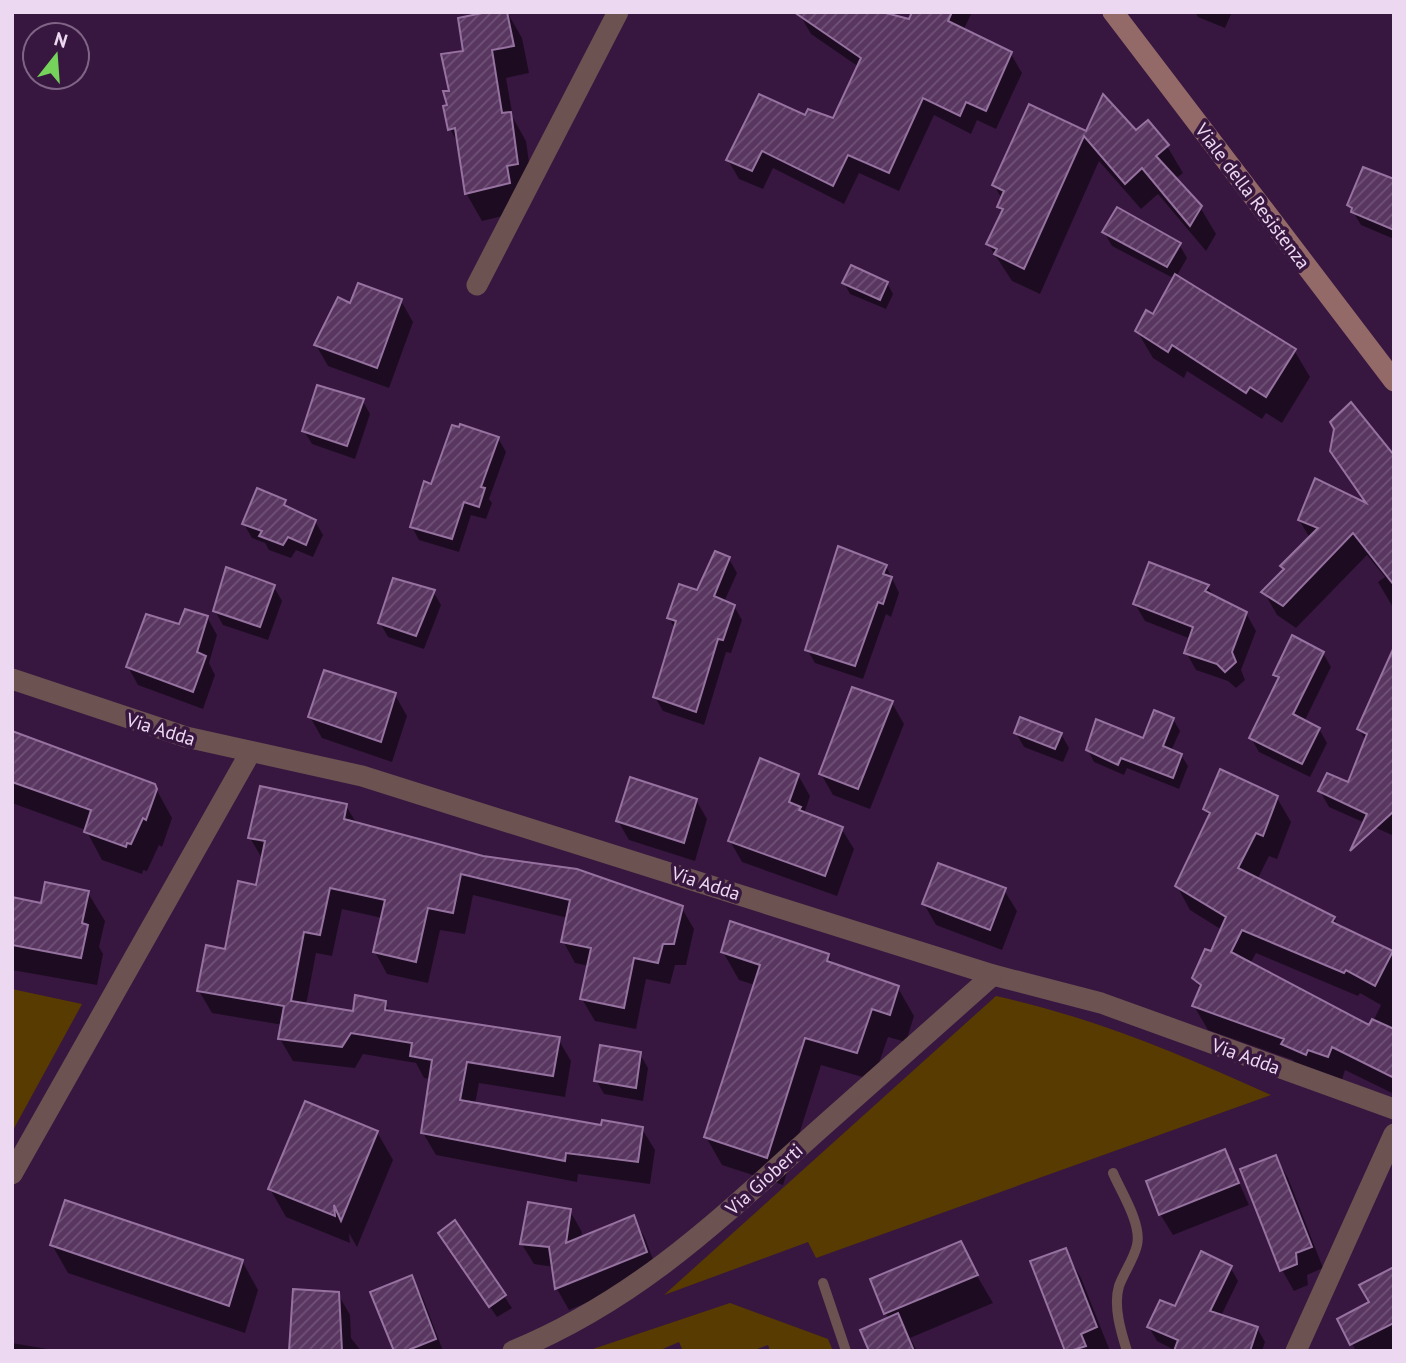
<svg xmlns="http://www.w3.org/2000/svg" width="1406" height="1363" viewBox="0 0 1406 1363" font-family="'PT Sans',sans-serif">
<style>
.green{fill:#583b00}
.shadow{fill:#0007;fill-rule:evenodd}
.building{fill:url(#building-hatch);stroke:#9672a0;stroke-width:2}
.lines{fill:none;stroke-linecap:round;stroke-linejoin:round}
.lane{stroke:#6d5252;stroke-width:10}
.street{stroke:#6d5252;stroke-width:21}
.secondary{stroke:#946a69;stroke-width:21}
.labels{text-anchor:middle;dominant-baseline:central;stroke-width:7;stroke-linejoin:round;paint-order:stroke}
.street-label{font-size:19px;fill:#ecd8f1;stroke:#37173f}
</style>
<defs>
<pattern id="building-hatch" width="6" height="6" patternUnits="userSpaceOnUse" patternTransform="scale(1.75)"><rect width="6" height="6" fill="#583660"/><path d="M-1 1l2-2M0 6l6-6M5 7l2-2" fill="none" stroke="#705277"/></pattern>
</defs>
<rect width="100%" height="100%" fill="#37173f"/>
<g class="green">
<path d="M12,989l70,15 -70,128z"/>
<path d="M996,996c100,22 183,58 275,99l-455,163 -8,-16 -144,53z"/>
<path d="M730,1303l98,36 5,12h-63l-2,-6 -16,6h-69l-4,-9 -21,9h-71z"/>
</g>
<g class="shadow">
<path d="M507,12l15,26 7,35 -23,5 7,40 13,23 7,50 -9,20 -42,10 -16,-28 -7,-48 -9,-16 -1,-23 2,-13z"/>
<path d="M802,12h85l-1,3 50,13 -10,-16h46l-9,19 48,23 11,19 -26,56 -19,-9 -6,14 -37,-19 -35,76 -40,-18 -15,31 -71,-36 -10,21 -24,-10 -11,-19 77,-43 29,4 25,-54 -48,-33 -11,-19z"/>
<path d="M1195,12h37l-7,16 -27,-11z"/>
<path d="M1136,132l31,14 16,27 -8,6 25,28 16,27 -10,17 -48,-57 -17,15 -42,-48 -59,133 -28,-13 -24,-37 15,-30 -4,-7 3,-8 -8,-14 93,-52z"/>
<path d="M1394,181v58l-33,-14 -12,-20z"/>
<path d="M1104,232l75,12 8,14 -11,19 118,73 16,27 -28,46 -16,-10 -4,6 -75,-48 -3,7 -31,-20 -16,-27 16,-14 22,-38 -63,-33z"/>
<path d="M844,283h43l6,11 -7,15 -36,-15z"/>
<path d="M401,301l12,21 -24,66 -61,-22 -12,-21 35,-40z"/>
<path d="M362,400l8,14 -15,45 -43,-15 -8,-13z"/>
<path d="M1351,405l43,49v155l-16,-27 7,-5 -18,-22 -71,73 -19,-13 -13,-23 21,-21 -3,-4 28,-29 -11,-18 68,-15 -35,-54z"/>
<path d="M498,438l8,14 -17,47 3,4 -6,16 -15,-4 -12,37 -40,-12 -7,-13 20,-41z"/>
<path d="M284,501l5,8 26,12 8,14 -10,22 -17,-7 -5,8 -22,-8 -4,-7 -13,-5 -8,-14z"/>
<path d="M729,559l8,14 -13,29 10,4 8,14 -11,33 -5,-1 -22,73 -41,-14 -8,-14 20,-68 -6,-11z"/>
<path d="M886,566l13,27 -8,24 -5,-3 -23,65 -48,-16 -8,-14z"/>
<path d="M1208,586l6,12 32,15 10,18 -15,39 4,10 -9,8 -8,-7 -32,-11 -10,-18 5,-13 -46,-18 -10,-17z"/>
<path d="M274,587l8,14 -14,39 -45,-15 -8,-14z"/>
<path d="M433,591l8,14 -17,44 -36,-12 -8,-14z"/>
<path d="M207,617l10,18 -8,28 6,12 -12,34 -65,-24 -10,-18 52,-41z"/>
<path d="M1323,653l8,14 -27,55 15,7 8,14 -17,34 -51,-25 -8,-14 28,-57 -4,-6z"/>
<path d="M1394,674v158l-2,3 -63,-28 -9,-16 29,-7 17,-43 -7,-12z"/>
<path d="M395,695l12,21 -15,46 -70,-24 -12,-21z"/>
<path d="M892,703l12,21 -34,85 -37,-14 -12,-21z"/>
<path d="M1173,719l7,12 -9,20 10,4 7,11 -9,23 -52,-21 -3,7 -30,-13 -6,-12 56,-10z"/>
<path d="M12,733l142,52 18,33 -10,29 -3,-2 -12,26 -4,-1 -1,4 -40,-14 -16,-30 -74,-27z"/>
<path d="M1016,733l45,1 8,14 -6,14 -39,-15z"/>
<path d="M798,775l12,21 -6,18 37,14 13,21 -17,47 -95,-34 -12,-21z"/>
<path d="M1277,798l14,24 -14,37 -8,-3 -12,24 77,38 5,9 55,26v141l-49,-24 -3,10 -45,-12 -4,-8 -85,-30 -14,-24 7,-16 -7,-12 18,-25 10,-23 -32,-20 -13,-24 32,-69 -4,-8zM1256,953l102,43 2,-3 21,12 -11,23 -120,-64z"/>
<path d="M696,800l11,19 -12,42 -66,-21 -11,-19z"/>
<path d="M346,806l11,18 324,83 13,22 -8,36h-11l-5,19 -24,-5 -10,50 -41,-8 -13,-22 7,-33 -14,-3 -12,-22 5,-23 -95,-23 -8,39 -25,-4 -12,53 -41,-9 -12,-22 7,-34 -40,-9 -10,47 -16,-3 -10,52 48,8 31,-10 6,10 167,26 13,22 -6,36 -86,-14 -4,21 127,23 40,2 13,21 -5,34 -72,-10 -1,8 -141,-27 -13,-22 8,-54 -7,-1 -8,-15 -53,-9 -8,14 -62,-7 -13,-22 3,-14 -71,-12 -13,-22 27,-40 31,-64 6,-27 -13,-22z"/>
<path d="M1004,890l13,21 -15,39 -66,-25 -12,-21z"/>
<path d="M88,893l17,28 -6,26 4,7 -6,31 -85,-15v-72l31,7z"/>
<path d="M723,952l105,3 5,10 65,23 16,28 -8,26 -18,-5 -15,43 -52,-15 -38,120 -61,-20 -16,-28 49,-152 -16,-5z"/>
<path d="M640,1054l8,14 -5,33 -39,-7 -8,-14z"/>
<path d="M377,1132l16,28 -36,87 -8,-14 1,10 -64,-26 -16,-28z"/>
<path d="M1225,1151l24,54 -76,30 -13,-21z"/>
<path d="M1276,1157l12,21 35,90 -16,7 1,10 -14,6 -12,-21z"/>
<path d="M570,1211l12,21 -1,6 52,-21 12,21 13,35 -89,37 -12,-21 -3,-22 -20,-3 -13,-21z"/>
<path d="M455,1222l57,86 -15,9 -50,-72z"/>
<path d="M52,1245l190,16 16,29 -13,43 -177,-60z"/>
<path d="M1065,1250l16,28 29,73h-50l6,-3z"/>
<path d="M1230,1267l8,14 -17,35 36,12 8,14 -3,9h-86l-19,-10 -8,-14z"/>
<path d="M973,1269l20,34 -83,35 7,13h-46l18,-32 -3,-6z"/>
<path d="M1394,1269v82h-38l-17,-31 32,-17z"/>
<path d="M411,1277l12,21 20,53h-48z"/>
<path d="M338,1294l12,21 1,23 10,13h-71z"/>
<path d="M12,1343l47,8h-47z"/>
</g>
<g class="building">
<path d="M487,12h20l7,34 -22,4 10,63 9,-1 7,52 -11,2 3,17 -45,11 -10,-66 -7,2 -5,-24 4,-1 -4,-14h6l-8,-37 22,-3 -5,-33z"/>
<path d="M794,12h88l27,7 3,-7h40l-4,9 64,31 -26,59 -20,-9 -6,14 -37,-18 -34,75 -41,-18 -15,31 -71,-35 -10,20 -26,-11 33,-66 46,21 3,-6 25,9 28,-60z"/>
<path d="M1103,94l33,36 12,-10 21,25 -13,11 46,50 -12,20 -48,-58 -17,16 -41,-48 -60,133 -30,-15 3,-5 -11,-5 17,-35 -6,-2 7,-16 -12,-6 37,-81 57,27z"/>
<path d="M1363,167l31,12v51l-43,-18 1,-4 -5,-3z"/>
<path d="M1117,207l64,36 -14,24 -65,-35z"/>
<path d="M851,265l37,17 -8,18 -38,-17z"/>
<path d="M1175,274l121,75 -30,48 -16,-10 -4,6 -74,-48 -4,7 -33,-21 11,-21 7,4z"/>
<path d="M358,283l44,16 -25,69 -63,-23 24,-48 12,6z"/>
<path d="M317,385l47,14 -17,47 -45,-15z"/>
<path d="M1351,402l43,53v130l-41,-52 -70,73 -22,-14 23,-23 -4,-3 38,-38 -20,-8 17,-42 51,25 -36,-52 4,-22 -4,-7z"/>
<path d="M460,424l39,13 -18,50 4,1 -6,19 -15,-5 -12,37 -42,-12 14,-46 7,3 21,-59 7,2z"/>
<path d="M257,488l29,12 -2,5 32,15 -10,25 -18,-8 -5,8 -24,-9 3,-5 -20,-7z"/>
<path d="M838,546l49,19 -4,9 9,3 -9,27 -5,-2 -23,64 -50,-16z"/>
<path d="M715,551l15,6 -16,39 21,9 -12,35 -5,-1 -22,73 -43,-15 23,-76 -9,-3 12,-34 18,6z"/>
<path d="M1149,562l60,23 -4,6 42,21 -15,40 4,10 -11,10 -8,-8 -33,-11 9,-26 -60,-23z"/>
<path d="M226,567l49,18 -15,42 -47,-16z"/>
<path d="M393,578l42,12 -19,46 -38,-13z"/>
<path d="M185,609l23,7 -11,36 9,4 -13,36 -67,-25 20,-53 33,10z"/>
<path d="M1292,635l32,17 -31,62 27,14 -18,36 -53,-26 30,-61 -6,-2z"/>
<path d="M1394,647v164l-44,40 17,-37 -49,-23 9,-18 21,9 19,-48 -10,-5z"/>
<path d="M324,670l72,23 -15,49 -73,-25z"/>
<path d="M852,687l41,14 -35,88 -39,-15z"/>
<path d="M1154,710l20,8 -11,28 19,8 -9,24 -52,-20 -3,7 -32,-15 10,-31 47,19z"/>
<path d="M1020,717l42,16 -7,16 -41,-16z"/>
<path d="M12,731l143,53 2,5 -11,31 -3,-2 -12,26 -4,-1 -1,4 -42,-15 7,-22 -79,-28z"/>
<path d="M760,758l39,16 -10,28 12,5 -2,3 44,17 -18,49 -97,-35z"/>
<path d="M1220,769l58,27 -15,40 -7,-3 -18,35 97,49 -3,5 61,29 -18,35 -29,-16 -2,3 -102,-43 -11,22 138,73 3,-6 22,10v49l-62,-31 -4,10 -20,-7 -2,5 -25,-11 3,-5 -92,-33 9,-21 -9,-7 13,-29 6,2 15,-34 -51,-31 35,-73 -7,-4z"/>
<path d="M630,777l67,22 -13,44 -68,-22z"/>
<path d="M260,786l87,18 -3,15 139,37 94,13 106,37 -9,38h-11l-5,19 -24,-5 -10,50 -44,-9 11,-51 -30,-6 9,-42 -109,-26 -8,39 -25,-5 -12,54 -43,-10 12,-52 -55,-12 -10,47 -16,-3 -13,69 62,10 2,-16 31,6 -1,9 175,27 -7,39 -86,-14 -7,38 141,25 1,-5 41,7 -5,35 -72,-9 -1,8 -144,-28 11,-73 -22,-4 2,-13 -61,-10 -9,14 -64,-8 6,-33 -87,-15 9,-46 19,4 13,-68 18,4 9,-44 -17,-3z"/>
<path d="M938,863l68,25 -16,42 -68,-26z"/>
<path d="M45,882l44,9 -7,32 6,2 -7,33 -69,-13v-48l29,6z"/>
<path d="M730,921l99,33 -2,7 72,25 -9,29 -18,-6 -15,44 -52,-15 -38,120 -63,-21 56,-172 -39,-13z"/>
<path d="M600,1045l41,7 -5,36 -42,-7z"/>
<path d="M305,1101l73,30 -37,90 -7,-16 1,11 -67,-27z"/>
<path d="M1225,1149l14,34 -80,32 -13,-34z"/>
<path d="M1276,1155l36,92 -16,6 1,11 -17,7 -40,-102z"/>
<path d="M65,1200l178,60 -14,46 -179,-61z"/>
<path d="M528,1202l43,7 -5,34 68,-28 13,37 -92,37 -6,-42 -29,-3z"/>
<path d="M455,1220l51,75 -17,12 -51,-74z"/>
<path d="M961,1241l17,34 -94,39 -14,-35z"/>
<path d="M1066,1248l31,79 -16,7 5,12 -16,5h-5l-35,-90z"/>
<path d="M1201,1251l31,15 -22,45 48,16 -8,24h-76l4,-11 -31,-13 13,-27 15,6z"/>
<path d="M1394,1267v56l-44,22 -13,-26 32,-17 -10,-17z"/>
<path d="M412,1275l24,64 -30,12h-12l-24,-59z"/>
<path d="M293,1289l46,3 3,59h-53z"/>
<path d="M898,1313l16,38h-45l-9,-21z"/>
</g>
<g class="lines">
<g class="lane">
<path d="M1113,1173c8,19 29,51 24,72 -3,14 -13,27 -18,41 -6,20 2,46 8,65"/>
<path d="M823,1283l23,68"/>
</g>
<g class="street">
<path d="M477,285l141,-273"/>
<path d="M12,679l174,58 176,39 631,199 108,28 293,106"/>
<path d="M12,1174l238,-421"/>
<path d="M513,1351c123,-51 204,-129 301,-217 59,-53 119,-106 179,-159"/>
<path d="M1296,1351l98,-217"/>
</g>
<path class="secondary" d="M1113,12l281,369"/>
</g>
<g class="labels">
<g class="street-label">
<text transform="translate(1253 196) rotate(53)">Viale della Resistenza</text>
<text transform="translate(161 729) rotate(17)">Via Adda</text>
<text transform="translate(706 883) rotate(18)">Via Adda</text>
<text transform="translate(1246 1056) rotate(20)">Via Adda</text>
<text transform="translate(764 1179) rotate(-42)">Via Gioberti</text>
</g>
</g>
<rect width="1406" height="1363" fill="none" stroke="#ecd8f1" stroke-width="28"/>
<g transform="translate(56 56) rotate(17)"><circle r="33" fill="#37173f" stroke="#7f6486" stroke-width="2"/>
<path d="M0-5L12 26L0 18L-12 26Z" fill="#75d25b"/>
<text y="-10" font-size="19" font-weight="bold" text-anchor="middle" fill="#ecd8f1">N</text>
</g>
</svg>
